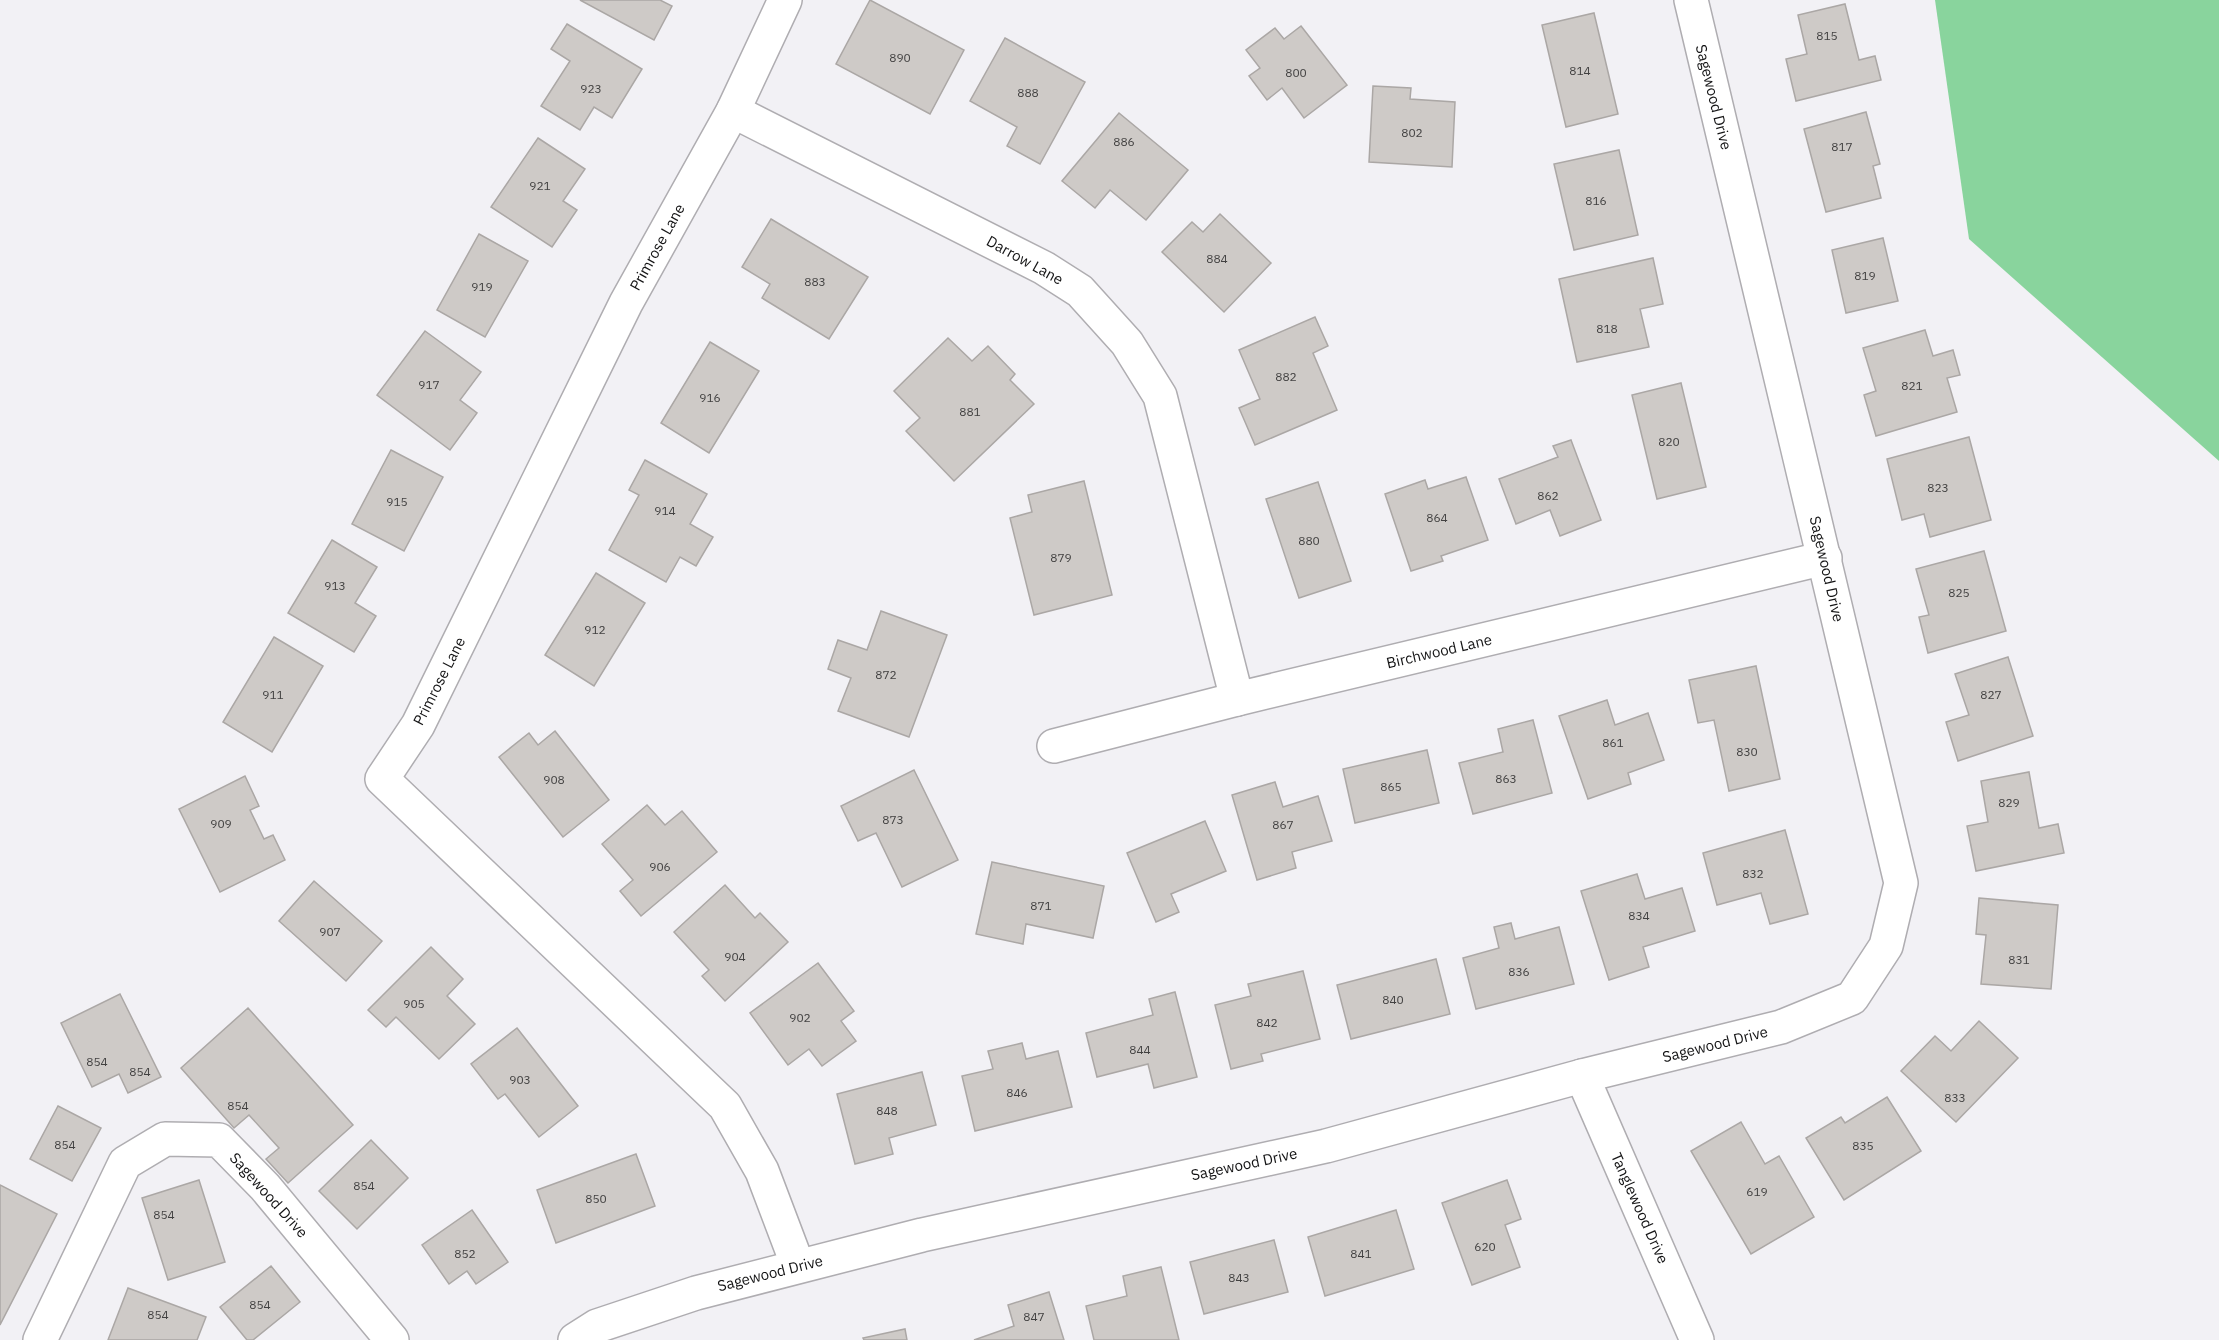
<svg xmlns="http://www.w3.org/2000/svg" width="2219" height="1340" viewBox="0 0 2219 1340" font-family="'IBM Plex Sans',sans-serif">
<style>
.green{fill:#89d49d}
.building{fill:#cecac7;stroke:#aba7a5;stroke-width:1.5}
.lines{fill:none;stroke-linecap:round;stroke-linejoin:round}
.minor-casing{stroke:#afadb1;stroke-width:36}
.minor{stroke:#fff;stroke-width:33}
.labels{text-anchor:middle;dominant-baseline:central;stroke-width:4.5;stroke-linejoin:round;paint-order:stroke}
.number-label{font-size:12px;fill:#424141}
.street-label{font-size:15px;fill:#131314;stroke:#fff}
</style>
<rect width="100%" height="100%" fill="#f2f1f5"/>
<path class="green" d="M1935,0h284v461l-250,-222z"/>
<g class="building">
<path d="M580,0h80l12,6 -18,34z"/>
<path d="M870,0l94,50 -34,64 -94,-50z"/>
<path d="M1845,4l14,56 16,-4 6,24 -85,21 -10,-42 21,-5 -9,-39z"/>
<path d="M1594,13l24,101 -52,13 -24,-102z"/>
<path d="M567,24l75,45 -30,49 -18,-11 -14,23 -39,-24 29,-45 -19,-12z"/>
<path d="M1301,26l46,59 -43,33 -22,-30 -15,12 -18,-24 11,-8 -14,-18 29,-22 9,11z"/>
<path d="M1005,38l80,44 -45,82 -33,-18 10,-19 -47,-26z"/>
<path d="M1373,86l38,2 -1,11 45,3 -3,65 -83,-5z"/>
<path d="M1866,112l14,52 -7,2 8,32 -55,14 -22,-83z"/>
<path d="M1119,113l69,57 -42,50 -36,-30 -15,18 -33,-27z"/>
<path d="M538,138l47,31 -22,32 14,9 -25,37 -61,-40z"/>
<path d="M1619,150l19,85 -64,15 -20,-86z"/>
<path d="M1220,214l51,49 -47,49 -62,-60 30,-30 11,10z"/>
<path d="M771,219l97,58 -39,62 -67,-41 8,-14 -28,-17z"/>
<path d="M479,234l49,27 -43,76 -48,-27z"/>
<path d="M1883,238l15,63 -52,12 -14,-63z"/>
<path d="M1653,258l10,46 -23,5 9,38 -72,15 -18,-83z"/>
<path d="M1315,317l13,29 -15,7 24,57 -82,35 -16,-37 21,-9 -21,-49z"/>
<path d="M1925,330l8,26 20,-6 7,25 -13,3 10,34 -81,24 -12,-41 12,-4 -13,-43z"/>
<path d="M425,331l56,41 -21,28 17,13 -27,37 -73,-55z"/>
<path d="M948,338l24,23 16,-15 27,28 -5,6 24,24 -80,77 -48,-50 14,-13 -26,-27z"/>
<path d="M710,342l49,29 -50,82 -48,-30z"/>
<path d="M1681,383l25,104 -49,12 -25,-104z"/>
<path d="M1969,437l22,83 -61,17 -6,-23 -22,6 -15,-61z"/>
<path d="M1571,440l30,80 -41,16 -10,-26 -34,14 -17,-45 59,-22 -5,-11z"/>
<path d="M391,450l52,27 -39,74 -52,-27z"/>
<path d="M645,460l62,34 -17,30 23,13 -17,29 -16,-9 -14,25 -57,-32 30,-55 -10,-5z"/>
<path d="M1466,477l22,63 -47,16 2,5 -32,10 -26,-77 40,-14 3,9z"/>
<path d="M1084,481l28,114 -78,20 -24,-97 22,-6 -4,-17z"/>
<path d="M1318,482l33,99 -52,17 -33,-99z"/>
<path d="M332,540l45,27 -22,36 21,13 -22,36 -66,-39z"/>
<path d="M1984,551l22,80 -78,22 -9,-36 10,-2 -13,-46z"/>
<path d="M596,573l49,30 -51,83 -49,-31z"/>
<path d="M881,611l66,24 -38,102 -71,-26 13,-33 -23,-9 10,-29 29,10z"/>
<path d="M274,637l49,29 -51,86 -49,-30z"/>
<path d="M2008,657l25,79 -75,25 -12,-39 23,-7 -14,-41z"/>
<path d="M1756,666l24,113 -51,12 -15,-71 -16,3 -9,-43z"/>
<path d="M1607,700l8,25 33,-12 16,47 -36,13 3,11 -43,15 -29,-83z"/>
<path d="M1533,720l19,73 -79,21 -14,-51 44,-11 -5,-23z"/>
<path d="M555,731l54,69 -46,37 -64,-80 30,-24 9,12z"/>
<path d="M1427,750l12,53 -84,20 -12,-54z"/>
<path d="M914,770l44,90 -56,27 -26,-54 -18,8 -17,-35z"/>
<path d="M2029,772l10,56 19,-4 6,29 -88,18 -9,-45 21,-4 -7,-41z"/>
<path d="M245,776l14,30 -9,4 14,29 9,-4 12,25 -65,32 -41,-83z"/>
<path d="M1275,782l8,25 35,-11 14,45 -40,11 4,16 -39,12 -25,-85z"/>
<path d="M647,805l18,20 17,-14 35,41 -76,64 -21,-25 13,-11 -31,-36z"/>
<path d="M1205,821l21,50 -55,23 8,18 -23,10 -29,-69z"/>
<path d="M1785,830l23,84 -38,10 -9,-31 -44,12 -14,-52z"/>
<path d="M992,862l112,24 -11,52 -67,-14 -3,20 -47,-10z"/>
<path d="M1637,874l8,25 37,-11 13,43 -52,16 6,20 -40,13 -28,-89z"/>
<path d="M314,881l68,60 -36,40 -67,-60z"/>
<path d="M725,885l30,33 5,-5 28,29 -63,59 -23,-25 7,-6 -35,-38z"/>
<path d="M1979,898l79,7 -7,84 -70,-5 5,-49 -10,-1z"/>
<path d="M1511,923l4,16 44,-12 15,57 -98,25 -13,-51 36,-10 -5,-21z"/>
<path d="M431,947l32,32 -16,17 28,28 -36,35 -43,-42 -10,10 -18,-17z"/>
<path d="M1436,959l14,55 -99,25 -14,-54z"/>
<path d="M818,963l36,48 -13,10 15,20 -34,25 -13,-17 -21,16 -38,-52z"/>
<path d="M1303,971l17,68 -59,15 2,7 -32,8 -16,-64 36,-9 -3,-12z"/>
<path d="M1175,992l22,85 -43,11 -6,-24 -51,13 -11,-44 67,-18 -4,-16z"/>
<path d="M120,994l41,83 -33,16 -9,-19 -27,13 -31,-64z"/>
<path d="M248,1008l105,117 -65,58 -22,-24 13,-11 -30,-33 -15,13 -53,-60z"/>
<path d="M1979,1021l39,37 -62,64 -55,-51 34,-35 16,15z"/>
<path d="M517,1028l61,78 -39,31 -34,-43 -7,5 -27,-35z"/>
<path d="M1022,1043l4,16 32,-8 14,56 -97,24 -13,-55 31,-7 -5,-18z"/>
<path d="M922,1072l14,53 -47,13 4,16 -38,10 -18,-70z"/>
<path d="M1887,1097l34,54 -77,49 -38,-62 35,-21 4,6z"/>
<path d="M58,1106l43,22 -29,53 -42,-22z"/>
<path d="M1741,1122l24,42 14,-8 35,61 -63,37 -60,-103z"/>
<path d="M371,1140l37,38 -51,51 -38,-38z"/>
<path d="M636,1154l19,52 -99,37 -19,-53z"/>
<path d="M199,1180l26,82 -57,18 -26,-82z"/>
<path d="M1507,1180l14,39 -16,6 15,42 -48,18 -30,-82z"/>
<path d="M0,1185l57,29 -57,111z"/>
<path d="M472,1210l36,52 -32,22 -9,-13 -18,13 -27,-39z"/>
<path d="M1396,1210l18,59 -89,27 -17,-59z"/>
<path d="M1274,1240l14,52 -84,22 -14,-52z"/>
<path d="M271,1266l29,36 -47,38h-6l-27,-33z"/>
<path d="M1161,1267l18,73h-85l-8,-34 41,-10 -4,-20z"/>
<path d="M128,1288l78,29 -9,23h-89z"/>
<path d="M1049,1292l15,48h-90l40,-14 -6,-21z"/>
<path d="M905,1329l2,11h-43l-1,-2z"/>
</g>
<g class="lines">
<defs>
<g id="minor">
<path d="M785,0l-52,111 -107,192 -208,422 -36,54 343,327 37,65 36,95"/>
<path d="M733,111l311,157 36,23 47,52 33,53 77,303"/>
<path d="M1054,746l183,-47 588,-141"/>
<path d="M1582,1076l115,264"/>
<path d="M40,1340l85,-177 40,-24 54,1 46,47 127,153"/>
<path d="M575,1340l22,-14 99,-33 226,-58 404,-89 256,-70 199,-49 71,-29 34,-52 15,-63 -210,-883"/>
</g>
</defs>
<use href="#minor" class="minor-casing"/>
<use href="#minor" class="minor"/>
</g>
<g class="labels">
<g class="number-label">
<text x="1827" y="35">815</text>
<text x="900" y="57">890</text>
<text x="1580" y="70">814</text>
<text x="1296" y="72">800</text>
<text x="591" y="88">923</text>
<text x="1028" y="92">888</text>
<text x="1412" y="132">802</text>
<text x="1124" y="141">886</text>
<text x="1842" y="146">817</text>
<text x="540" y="185">921</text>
<text x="1596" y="200">816</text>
<text x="1217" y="258">884</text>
<text x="1865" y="275">819</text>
<text x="815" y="281">883</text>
<text x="482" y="286">919</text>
<text x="1607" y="328">818</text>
<text x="1286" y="376">882</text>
<text x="429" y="384">917</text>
<text x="1912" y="385">821</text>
<text x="710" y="397">916</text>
<text x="970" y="411">881</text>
<text x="1669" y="441">820</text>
<text x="1938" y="487">823</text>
<text x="1548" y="495">862</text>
<text x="397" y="501">915</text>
<text x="665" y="510">914</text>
<text x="1437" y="517">864</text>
<text x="1309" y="540">880</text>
<text x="1061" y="557">879</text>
<text x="335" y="585">913</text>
<text x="1959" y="592">825</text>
<text x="595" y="629">912</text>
<text x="886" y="674">872</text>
<text x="273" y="694">911</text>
<text x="1991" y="694">827</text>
<text x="1613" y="742">861</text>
<text x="1747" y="751">830</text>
<text x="1506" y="778">863</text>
<text x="554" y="779">908</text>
<text x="1391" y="786">865</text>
<text x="2009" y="802">829</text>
<text x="893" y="819">873</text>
<text x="221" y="823">909</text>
<text x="1283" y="824">867</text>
<text x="660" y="866">906</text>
<text x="1753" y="873">832</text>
<text x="1041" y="905">871</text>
<text x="1639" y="915">834</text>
<text x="330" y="931">907</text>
<text x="735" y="956">904</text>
<text x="2019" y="959">831</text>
<text x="1519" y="971">836</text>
<text x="1393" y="999">840</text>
<text x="414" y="1003">905</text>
<text x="800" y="1017">902</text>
<text x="1267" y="1022">842</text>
<text x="1140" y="1049">844</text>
<text x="97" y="1061">854</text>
<text x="140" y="1071">854</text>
<text x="520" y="1079">903</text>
<text x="1017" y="1092">846</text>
<text x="1955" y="1097">833</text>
<text x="238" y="1105">854</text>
<text x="887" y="1110">848</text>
<text x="65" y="1144">854</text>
<text x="1863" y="1145">835</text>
<text x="364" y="1185">854</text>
<text x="1757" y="1191">619</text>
<text x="596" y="1198">850</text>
<text x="164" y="1214">854</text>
<text x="1485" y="1246">620</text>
<text x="465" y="1253">852</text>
<text x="1361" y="1253">841</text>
<text x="1239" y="1277">843</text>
<text x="260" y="1304">854</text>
<text x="158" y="1314">854</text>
<text x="1034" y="1316">847</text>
</g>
<g class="street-label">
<text transform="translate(1714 97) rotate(76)">Sagewood Drive</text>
<text transform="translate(657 247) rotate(-61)">Primrose Lane</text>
<text transform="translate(1025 260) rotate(29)">Darrow Lane</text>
<text transform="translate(1827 569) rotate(77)">Sagewood Drive</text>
<text transform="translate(1439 651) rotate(-13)">Birchwood Lane</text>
<text transform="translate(439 681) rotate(-63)">Primrose Lane</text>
<text transform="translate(1715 1044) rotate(-14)">Sagewood Drive</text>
<text transform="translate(1244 1164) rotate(-12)">Sagewood Drive</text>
<text transform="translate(269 1195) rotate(48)">Sagewood Drive</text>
<text transform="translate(1640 1208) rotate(66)">Tanglewood Drive</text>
<text transform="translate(770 1273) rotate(-14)">Sagewood Drive</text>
</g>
</g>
</svg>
